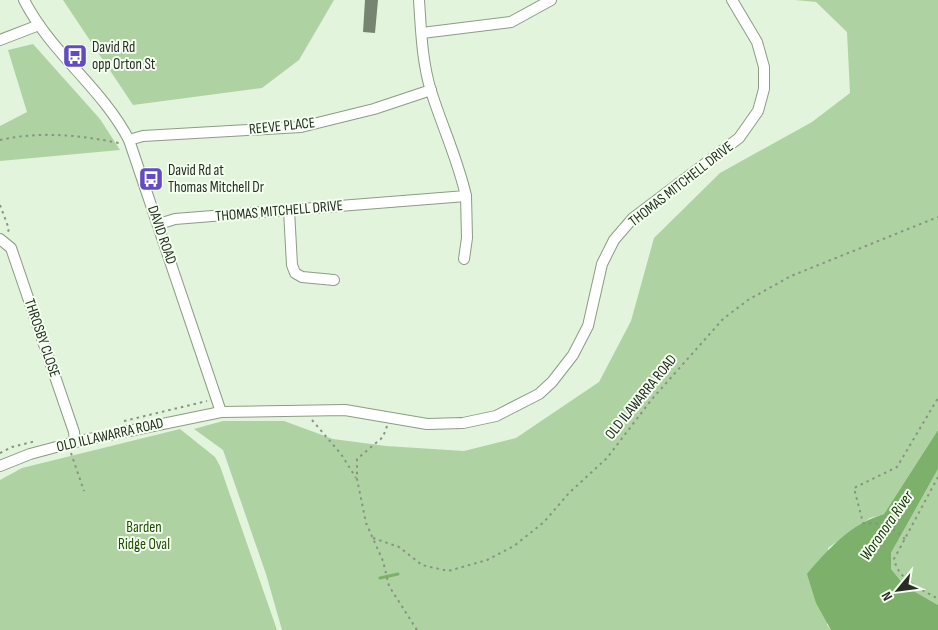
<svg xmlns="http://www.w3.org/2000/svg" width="938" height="630" viewBox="0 0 938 630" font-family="'Sofia Sans Condensed',sans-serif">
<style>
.green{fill:#afd2a2}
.water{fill:#7db06a}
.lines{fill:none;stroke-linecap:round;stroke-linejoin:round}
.stream{stroke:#7db06a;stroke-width:3}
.building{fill:#75856f}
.street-casing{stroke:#8c9c86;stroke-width:12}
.path{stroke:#889483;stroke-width:2;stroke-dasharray:2.5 4;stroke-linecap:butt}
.street{stroke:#fff;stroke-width:10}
.labels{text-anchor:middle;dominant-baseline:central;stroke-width:4;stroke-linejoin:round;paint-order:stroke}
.poi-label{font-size:15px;fill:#272d24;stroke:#f4fff0;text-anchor:start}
.street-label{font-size:15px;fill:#272d24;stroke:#f4fff0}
.park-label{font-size:15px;fill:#1e4e01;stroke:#f4fff0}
.water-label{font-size:16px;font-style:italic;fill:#113200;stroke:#f4fff0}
</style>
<rect width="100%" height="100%" fill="#e2f4dc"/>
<g class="green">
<path d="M63,0h271l-35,60 -37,28 -129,17z"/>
<path d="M795,0h143v430l-54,84 -14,4 -42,30 -1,77 4,5h-549l-16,-56 -43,-124 -29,-21 29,-8h61l49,18 53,7 78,5 52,-13 83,-56 32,-61 23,-83 66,-65 92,-51 38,-29 -3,-61 -31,-30z"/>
<path d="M33,44l67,75 20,31 -120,11v-35l27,-14 -19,-62z"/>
<path d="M180,429l35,28 5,9 57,164h-277v-150l22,-12z"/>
<path d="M938,469v136l-33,-19 -14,-17v-16z"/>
</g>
<path class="water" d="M938,430v39l-47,84v16l14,17 33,19v25h-107l-15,-27 -9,-29c21,-25 45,-51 77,-60z"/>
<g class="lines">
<path class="stream" d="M380,578l18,-4"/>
</g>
<path class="building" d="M365,0h13l-3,33 -12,-1z"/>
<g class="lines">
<defs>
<g id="street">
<path d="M24,0c27,53 78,88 105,140l92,272"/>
<path d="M422,33l89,-11 40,-22"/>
<path d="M0,40l39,-15"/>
<path d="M129,140l14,-4 158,-9 73,-18 57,-19"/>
<path d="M289,210l3,55 3,8 7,4 32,3"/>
<path d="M159,224l16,-5 291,-23c-8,-36 -24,-70 -35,-105 -9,-29 -10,-61 -12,-91"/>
<path d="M0,239l11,9 63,184 1,10"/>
<path d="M464,259l3,-21 -1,-42"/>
<path d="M0,466l30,-12 45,-12 146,-30 124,-2 82,14 36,-1 33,-7 43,-22 13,-12 21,-27 15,-29 14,-62 12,-24 19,-22 106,-80 19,-27 6,-22v-22l-7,-25 -25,-42"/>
</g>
</defs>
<use href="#street" class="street-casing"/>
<g class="path">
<path d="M0,140c40,-9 79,-5 119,3"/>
<path d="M0,205l9,24 -2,5"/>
<path d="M312,420l29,34 15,24"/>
<path d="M124,421l83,-20"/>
<path d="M387,426l-4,11 -26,22v20l9,44 17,38 6,25 28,44"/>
<path d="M0,453l12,-6 24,-6"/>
<path d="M71,453l13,38"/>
<path d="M938,477l-44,82c5,22 26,29 44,40"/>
<path d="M373,538l26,9 23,18 26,6 39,-11 27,-14 30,-24 25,-29 38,-35 45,-59 71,-80 25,-19 43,-24 147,-59"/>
<path d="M905,539l-18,-15 -24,-1 -9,-35 43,-21 41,-69"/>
</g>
<use href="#street" class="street"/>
</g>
<defs>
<symbol id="bus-square" viewBox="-11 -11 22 22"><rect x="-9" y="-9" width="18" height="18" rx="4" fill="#634bc4" stroke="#f4fff0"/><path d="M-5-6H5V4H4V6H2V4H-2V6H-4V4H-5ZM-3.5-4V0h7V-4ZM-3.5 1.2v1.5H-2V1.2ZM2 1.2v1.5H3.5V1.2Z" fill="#fff"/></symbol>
</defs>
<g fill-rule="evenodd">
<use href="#bus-square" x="61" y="42" width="28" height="28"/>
<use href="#bus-square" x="137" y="165" width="28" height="28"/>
</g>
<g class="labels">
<g class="poi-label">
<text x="92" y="47">David Rd<tspan x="92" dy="17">opp Orton St</tspan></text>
<text x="168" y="170">David Rd at<tspan x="168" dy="17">Thomas Mitchell Dr</tspan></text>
</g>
<g class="street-label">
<text transform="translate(282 126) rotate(-6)">REEVE PLACE</text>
<text transform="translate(681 184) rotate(-38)">THOMAS MITCHELL DRIVE</text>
<text transform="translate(279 211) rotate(-5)">THOMAS MITCHELL DRIVE</text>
<text transform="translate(162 235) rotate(71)">DAVID ROAD</text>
<text transform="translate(42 338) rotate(71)">THROSBY CLOSE</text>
<text transform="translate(641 397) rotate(-51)">OLD ILAWARRA ROAD</text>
<text transform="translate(110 435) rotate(-13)">OLD ILLAWARRA ROAD</text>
</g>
<g class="park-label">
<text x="144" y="527">Barden<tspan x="144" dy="17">Ridge Oval</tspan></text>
</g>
<g class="water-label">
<text transform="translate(887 526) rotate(-55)">Woronora River</text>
</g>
</g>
<g transform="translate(898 590) rotate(241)" stroke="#f4fff0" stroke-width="4" paint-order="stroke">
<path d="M0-4L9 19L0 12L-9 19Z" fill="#272d24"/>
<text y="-8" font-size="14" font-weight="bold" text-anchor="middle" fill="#272d24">N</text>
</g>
</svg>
